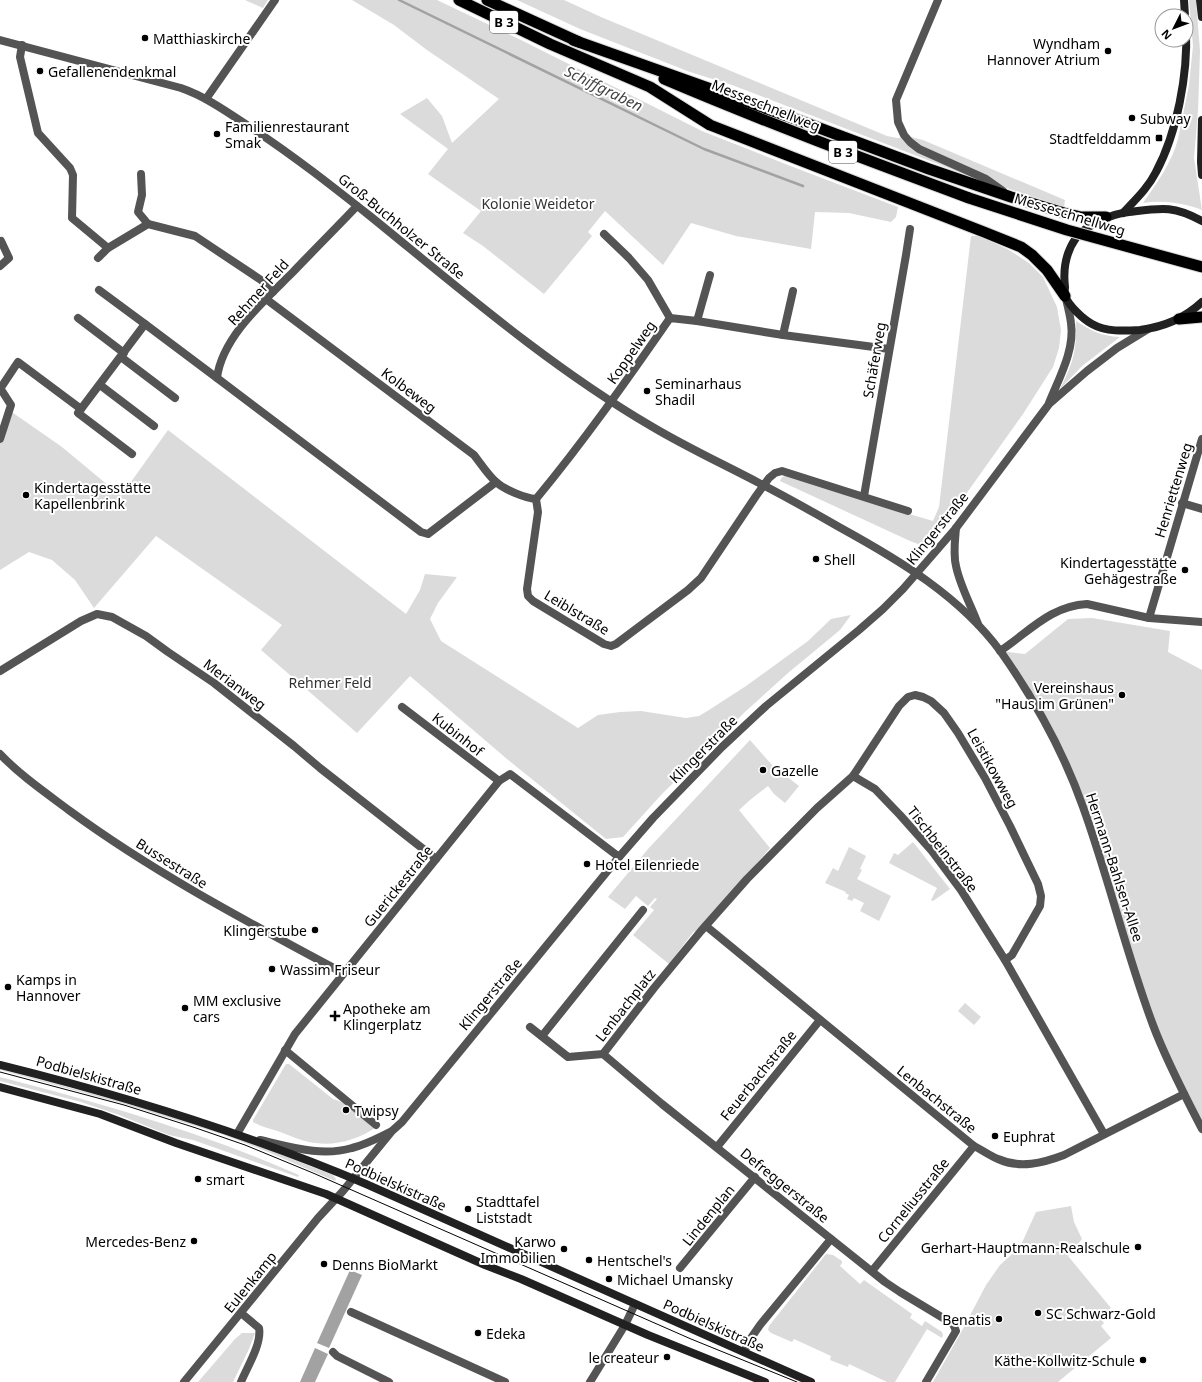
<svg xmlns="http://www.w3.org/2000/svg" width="1202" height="1382" viewBox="0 0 1202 1382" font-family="'Noto Sans',sans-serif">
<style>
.green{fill:#dbdbdb}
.water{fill:#a2a2a2}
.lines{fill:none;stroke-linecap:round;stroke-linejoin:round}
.stream{stroke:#a2a2a2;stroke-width:2.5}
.trunk-casing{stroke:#dbdbdb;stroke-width:13}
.minor{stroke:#545454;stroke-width:8}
.tertiary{stroke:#545454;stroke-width:8}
.secondary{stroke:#212121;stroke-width:8}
.trunk{stroke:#000;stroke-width:11}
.tram{stroke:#000;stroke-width:1}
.trunk-bridge-casing{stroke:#dbdbdb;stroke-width:13;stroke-linecap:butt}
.trunk-bridge{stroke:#000;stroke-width:11}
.poi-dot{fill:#000;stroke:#fff;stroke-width:1.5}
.labels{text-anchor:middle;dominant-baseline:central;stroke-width:4;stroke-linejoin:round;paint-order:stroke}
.shield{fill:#fff;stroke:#4c4c4c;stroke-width:1}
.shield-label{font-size:13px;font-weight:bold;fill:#000}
.poi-label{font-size:14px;fill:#000;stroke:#fff;text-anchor:start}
.street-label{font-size:14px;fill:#000;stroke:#fff}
.park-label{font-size:14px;fill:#323232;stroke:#fff}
.water-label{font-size:15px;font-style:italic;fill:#434343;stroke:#fff}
</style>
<rect width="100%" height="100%" fill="#fff"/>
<g class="green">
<path d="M245,0h23l-5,8z"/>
<path d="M352,0h85l86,41 179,90 91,36 105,40 -2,10 -5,5 -42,-9 -34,-1 -4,37 -75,-13 -45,-13 -28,42 -58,-54 -17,21 4,4 -48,58 -61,-48 -20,-13 18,-22 -53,-37 20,-25 -48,-35 27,-16 15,18 10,27 47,-44 -72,-49 -33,-25z"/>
<path d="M517,0h47l37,17 286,119 10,2 14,-1 12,3 142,60 -1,7 -105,-35 -227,-87 -42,-13 -110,-43z"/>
<path d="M1189,0h7l4,51 -2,60 -4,47 8,52c-18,-7 -40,-10 -59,-7 14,-20 29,-41 35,-64l11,-54 4,-39z"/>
<path d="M971,236h9l29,14 20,13 14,14 14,30 4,23 -2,18 -6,19 -30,47 -84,118 -13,15 -16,-6 -130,-60 2,-4 6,-2 70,24 75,22 6,-14z"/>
<path d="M1076,321c15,10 26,15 44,16l-38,29 -22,23c13,-25 17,-40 16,-68z"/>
<path d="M6,408l56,39 59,49 47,-66 238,184 14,-24 5,-16 32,3 -19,26 -8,16 11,22 137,87 20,-13 22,-3 21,-1 45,7 13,-2 10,-6 37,-24 62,-45 23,-22 20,-4 -11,15 -52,43 -43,39 -83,82 -39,43 -17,2 -99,-80 -97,-83 -53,57 -96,-83 21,-25 -126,-89 -62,72 -19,-28 -23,-20 -23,-8 -29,18v-139z"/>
<path d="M1092,618l78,13 -2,21 34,18v459l-47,-100 -91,-269 -63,-109 24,3 43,-35z"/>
<path d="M750,740l22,25 27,21 -14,17 -11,-9 -6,-8 -18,14 -11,10 31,38 -74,85 -2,-2 -25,33 -36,-29 21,-25 -4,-3 7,-8 -2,-1 -7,8 -12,-10 -11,13 -17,-12 40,-48z"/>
<path d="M913,842l37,47 -17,12 -2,-1 6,-12 -48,-25 5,-10 4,2z"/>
<path d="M849,847l17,9 -6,13 2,1 -5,9 34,17 -12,25 -19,-10 4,-8 -10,-5 -2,3 -5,-2 2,-4 -4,-2 1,-1 -21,-9 8,-15 5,3z"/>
<path d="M965,1003l16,14 -7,8 -16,-14z"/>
<path d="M286,1064h3l44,35 9,3 33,26c-16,11 -39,18 -59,15 -12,-1 -25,-7 -36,-11 -9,-3 -19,-5 -27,-10v-2z"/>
<path d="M0,1069c66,17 131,35 196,55 47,15 92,33 137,51l3,4 -1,2 -67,-29 -44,-17 -100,-31 -124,-34z"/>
<path d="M0,1077c102,26 203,56 299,98l-1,2 -105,-37 -24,-5 -50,-20 -38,-13 -81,-21z"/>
<path d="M1071,1206l3,16 8,17 -14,17 43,52 -11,10 4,5 -3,3 10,12 -53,44h-125l31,-55 22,-42 14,-20 20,-18 16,-35z"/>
<path d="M826,1254l7,1 9,6v2l-2,3 20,18 4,-4 48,34 -2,4 12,8 3,-5 17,11 1,3 -1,3 -15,-9 -32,53h-8l-38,-18 -1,3 -18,-7 1,-4 -37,-17 -2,3 -21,-9 -3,-3 1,-4z"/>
<path d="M242,1333h13l-6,16 -16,33h-35l37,-43z"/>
</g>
<g class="water">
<path d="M350,1270l12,5 -33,73 -12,-5z"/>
<path d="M315,1348l13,6 -13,28h-15z"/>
</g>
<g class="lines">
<path class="stream" d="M399,0l305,149 99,37"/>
<defs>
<g id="trunk">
<path d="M459,0l91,44 100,43 60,38 274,107 37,15 11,8 15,15 18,26"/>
<path d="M487,0l92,42"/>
<path d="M573,40l217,77 139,52 82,28 53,16 17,4h25"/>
<path d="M664,79c101,43 203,81 305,119"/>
<path d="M1179,319l23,-2"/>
</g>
</defs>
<use href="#trunk" class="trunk-casing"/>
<g class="minor">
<path d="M938,0l-42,100 2,22 6,13 6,7 9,7 67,30 17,12"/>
<path d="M22,45l-2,12 18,76 32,35 3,7 -1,43 36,30"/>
<path d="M141,174l1,21 -4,17 10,12"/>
<path d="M357,206c-21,22 -43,44 -64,66 -28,28 -71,65 -76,106l204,154 7,2 68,-52"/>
<path d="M604,234l25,24 19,22 22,38"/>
<path d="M98,258l10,-10 40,-24 47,12 66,44 12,12"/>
<path d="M0,266l9,-8 -8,-17"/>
<path d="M99,290l46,34"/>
<path d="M266,299l208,156c7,9 14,20 22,27 9,8 29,16 40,17"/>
<path d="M78,318l46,35"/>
<path d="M697,321l13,-46"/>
<path d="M783,335l10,-44"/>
<path d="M889,349l-106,-14 -86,-14 -27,-3c-43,62 -86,123 -134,181l2,13 -11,77 1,7 5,5 71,43 7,2 5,-2 72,-54 13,-12 55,-82 13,-18 6,-5 7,-2 126,40"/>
<path d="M121,357l54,41"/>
<path d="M100,385l54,41"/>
<path d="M0,388l11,17 -11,34"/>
<path d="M0,389l18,-27 63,47 64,-85 72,54"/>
<path d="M81,409l-3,4 54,41"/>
<path d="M864,496l42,-241 4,-26"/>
<path d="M1182,503l20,6"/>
<path d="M1149,618l53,-179"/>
<path d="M0,671l81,-50 16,-7 15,3 34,19 22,16 46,31 80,63 26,22 116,91"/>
<path d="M402,707l97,74"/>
<path d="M0,754c21,22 46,39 70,57 86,63 180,112 273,162"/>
<path d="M853,776l22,13 25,26 32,36 29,39 44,70 99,174"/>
<path d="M706,926l268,220c8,4 16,10 24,13 22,10 45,4 66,-4l120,-61"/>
<path d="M530,1027l38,30 35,-3 51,-66 47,-57 46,-52 70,-71 36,-32 46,-70 9,-9 7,-2 8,2 8,4 13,12 14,20 27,45 25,48 28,58 3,12 -1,10 -28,49 -7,5"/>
<path d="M542,1036l101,-126"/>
<path d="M285,1050l91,75"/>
<path d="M603,1054l59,50 223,178 15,10 53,32 3,7 -30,51"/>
<path d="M237,1134l58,-100 204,-253 11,-7 109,83"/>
<path d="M717,1147l103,-127"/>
<path d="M680,1268l75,-91"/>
<path d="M872,1271l102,-125"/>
<path d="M351,1312l154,70"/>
<path d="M333,1352l4,4 52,26"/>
<path d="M744,1352l7,-14 9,-13 71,-86"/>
<path d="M241,1382c6,-15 21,-38 18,-54l-18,-15"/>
<path d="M590,1382l35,-57 10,-21"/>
</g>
<g class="tertiary">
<path d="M0,40l181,48c26,9 49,26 72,41 41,27 79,57 117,87 90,73 180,151 281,210 35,21 72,38 108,57 27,14 54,29 80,44 60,33 121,69 162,125 33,47 63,101 82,155 26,72 43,146 70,218 13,35 32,71 49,104"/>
<path d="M206,99l69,-99"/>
<path d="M1049,403c10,-25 26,-53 22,-80 -1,-8 -3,-16 -5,-24"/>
<path d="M956,528c-1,12 -3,26 0,38 4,20 15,39 22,58"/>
<path d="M1000,651c29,-19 50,-45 87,-47l62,14 53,4"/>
<path d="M260,1140c31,7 61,17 92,8 13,-3 26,-10 38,-16"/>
<path d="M184,1382l134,-164 25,-27 49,-60 10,-9 217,-265 34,-39 69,-71 44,-41 93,-76 24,-21 20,-20 53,-61 93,-124 38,-33 30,-23 31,-19"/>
</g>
<g class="secondary">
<path d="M1184,0l1,16"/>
<path d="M1200,0l2,17"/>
<path d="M1202,120l-1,42 1,13"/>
<path d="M1123,213c12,-13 25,-25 33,-41 21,-39 32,-98 30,-142"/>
<path d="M1202,221c-29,-16 -41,-13 -73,-9 -17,2 -42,12 -53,26 -10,14 -13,32 -11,49 0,3 -1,7 0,9 4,10 18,23 27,28 14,8 32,7 48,6 23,-3 45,-12 62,-28"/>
<path d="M0,1065c125,31 248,69 366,119l445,198"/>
<path d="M0,1087l100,27 76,29 150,51 159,71 36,14 127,56 117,47"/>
</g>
<use href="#trunk" class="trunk"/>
<path class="tram" d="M0,1072l124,33 72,23 49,17 68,28 378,166 106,43"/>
<defs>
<path id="trunk-bridge" d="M969,198l98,32 135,37"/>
</defs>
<use href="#trunk-bridge" class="trunk-bridge-casing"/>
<use href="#trunk-bridge" class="trunk-bridge"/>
</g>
<g class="poi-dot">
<circle cx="145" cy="38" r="4"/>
<circle cx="1108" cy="51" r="4"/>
<circle cx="40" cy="71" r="4"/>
<circle cx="1132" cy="118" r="4"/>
<circle cx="217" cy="134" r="4"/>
<rect x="1155" y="134" width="8" height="8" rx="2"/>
<circle cx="647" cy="391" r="4"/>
<circle cx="26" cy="495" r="4"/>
<circle cx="816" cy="559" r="4"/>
<circle cx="1185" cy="570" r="4"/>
<circle cx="1122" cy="695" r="4"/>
<circle cx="763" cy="770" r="4"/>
<circle cx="587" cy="864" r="4"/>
<circle cx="315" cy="930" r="4"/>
<circle cx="272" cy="969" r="4"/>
<circle cx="8" cy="987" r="4"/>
<circle cx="185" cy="1008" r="4"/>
<path d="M333 1010h4v4h4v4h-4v4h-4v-4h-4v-4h4z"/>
<circle cx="346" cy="1110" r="4"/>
<circle cx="995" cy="1136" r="4"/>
<circle cx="198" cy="1179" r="4"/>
<circle cx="468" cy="1209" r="4"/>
<circle cx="194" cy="1241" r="4"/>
<circle cx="1138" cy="1247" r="4"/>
<circle cx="564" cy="1249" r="4"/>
<circle cx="589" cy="1260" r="4"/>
<circle cx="324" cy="1264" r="4"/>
<circle cx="609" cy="1279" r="4"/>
<circle cx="1038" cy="1313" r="4"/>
<circle cx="999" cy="1319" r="4"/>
<circle cx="478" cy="1333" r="4"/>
<circle cx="667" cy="1357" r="4"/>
<circle cx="1143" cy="1360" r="4"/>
</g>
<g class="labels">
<g class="shield">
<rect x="490" y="11" width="28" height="22" rx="3"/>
<rect x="829" y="141" width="28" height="22" rx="3"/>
</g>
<g class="shield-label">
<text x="504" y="22">B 3</text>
<text x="843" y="152">B 3</text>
</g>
<g class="poi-label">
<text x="153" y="38">Matthiaskirche</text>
<text x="1100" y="43" text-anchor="end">Wyndham<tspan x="1100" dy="16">Hannover Atrium</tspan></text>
<text x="48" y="71">Gefallenendenkmal</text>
<text x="1140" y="118">Subway</text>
<text x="225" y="126">Familienrestaurant<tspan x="225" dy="16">Smak</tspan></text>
<text x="1151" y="138" text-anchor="end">Stadtfelddamm</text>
<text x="655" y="383">Seminarhaus<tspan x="655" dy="16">Shadil</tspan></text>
<text x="34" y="487">Kindertagesstätte<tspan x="34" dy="16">Kapellenbrink</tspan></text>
<text x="824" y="559">Shell</text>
<text x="1177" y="562" text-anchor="end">Kindertagesstätte<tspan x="1177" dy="16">Gehägestraße</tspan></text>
<text x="1114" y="687" text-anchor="end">Vereinshaus<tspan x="1114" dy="16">"Haus im Grünen"</tspan></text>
<text x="771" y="770">Gazelle</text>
<text x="595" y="864">Hotel Eilenriede</text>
<text x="307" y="930" text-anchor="end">Klingerstube</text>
<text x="280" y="969">Wassim Friseur</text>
<text x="16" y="979">Kamps in<tspan x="16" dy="16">Hannover</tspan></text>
<text x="193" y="1000">MM exclusive<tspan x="193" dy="16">cars</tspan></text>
<text x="343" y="1008">Apotheke am<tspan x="343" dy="16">Klingerplatz</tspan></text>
<text x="354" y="1110">Twipsy</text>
<text x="1003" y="1136">Euphrat</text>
<text x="206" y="1179">smart</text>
<text x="476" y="1201">Stadttafel<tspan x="476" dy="16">Liststadt</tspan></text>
<text x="186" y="1241" text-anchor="end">Mercedes-Benz</text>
<text x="556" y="1241" text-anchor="end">Karwo<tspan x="556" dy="16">Immobilien</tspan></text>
<text x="1130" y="1247" text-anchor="end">Gerhart-Hauptmann-Realschule</text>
<text x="597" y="1260">Hentschel's</text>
<text x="332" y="1264">Denns BioMarkt</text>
<text x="617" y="1279">Michael Umansky</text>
<text x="1046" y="1313">SC Schwarz-Gold</text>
<text x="991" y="1319" text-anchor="end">Benatis</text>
<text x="486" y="1333">Edeka</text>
<text x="659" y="1357" text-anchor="end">le createur</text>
<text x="1135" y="1360" text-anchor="end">Käthe-Kollwitz-Schule</text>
</g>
<g class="street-label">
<text transform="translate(766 105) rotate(22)">Messeschnellweg</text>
<text transform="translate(1070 214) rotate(17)">Messeschnellweg</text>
<text transform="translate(402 226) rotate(39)">Groß-Buchholzer Straße</text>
<text transform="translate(258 292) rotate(-48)">Rehmer Feld</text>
<text transform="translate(631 352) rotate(-55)">Koppelweg</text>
<text transform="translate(874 360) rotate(-80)">Schäferweg</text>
<text transform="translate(409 390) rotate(37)">Kolbeweg</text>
<text transform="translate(1173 490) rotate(-73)">Henriettenweg</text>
<text transform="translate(937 528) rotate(-51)">Klingerstraße</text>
<text transform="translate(577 612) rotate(31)">Leiblstraße</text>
<text transform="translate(235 684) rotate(37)">Merianweg</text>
<text transform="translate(458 734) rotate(38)">Kubinhof</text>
<text transform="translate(703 749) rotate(-45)">Klingerstraße</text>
<text transform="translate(993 768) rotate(61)">Leistikowweg</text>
<text transform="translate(943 849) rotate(52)">Tischbeinstraße</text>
<text transform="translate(172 863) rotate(32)">Bussestraße</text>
<text transform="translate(1115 867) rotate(72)">Hermann-Bahlsen-Allee</text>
<text transform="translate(398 886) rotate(-51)">Guerickestraße</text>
<text transform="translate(490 994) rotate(-50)">Klingerstraße</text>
<text transform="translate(625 1005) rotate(-52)">Lenbachplatz</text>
<text transform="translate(89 1075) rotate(16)">Podbielskistraße</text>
<text transform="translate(758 1075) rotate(-51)">Feuerbachstraße</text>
<text transform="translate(937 1099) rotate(39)">Lenbachstraße</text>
<text transform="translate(396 1184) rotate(24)">Podbielskistraße</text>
<text transform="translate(785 1185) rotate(39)">Defreggerstraße</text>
<text transform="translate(913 1200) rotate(-51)">Corneliusstraße</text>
<text transform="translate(708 1215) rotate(-51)">Lindenplan</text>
<text transform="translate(250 1282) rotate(-51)">Eulenkamp</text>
<text transform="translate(714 1325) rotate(24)">Podbielskistraße</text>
</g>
<g class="park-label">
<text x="538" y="203">Kolonie Weidetor</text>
<text x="330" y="682">Rehmer Feld</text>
</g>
<g class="water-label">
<text transform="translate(604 88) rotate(26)">Schiffgraben</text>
</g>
</g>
<g transform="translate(1174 28) rotate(228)"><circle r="19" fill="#ffffff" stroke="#999999"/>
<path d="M0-3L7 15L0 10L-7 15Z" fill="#000000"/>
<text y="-6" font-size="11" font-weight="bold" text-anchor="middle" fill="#000000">N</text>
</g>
</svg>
